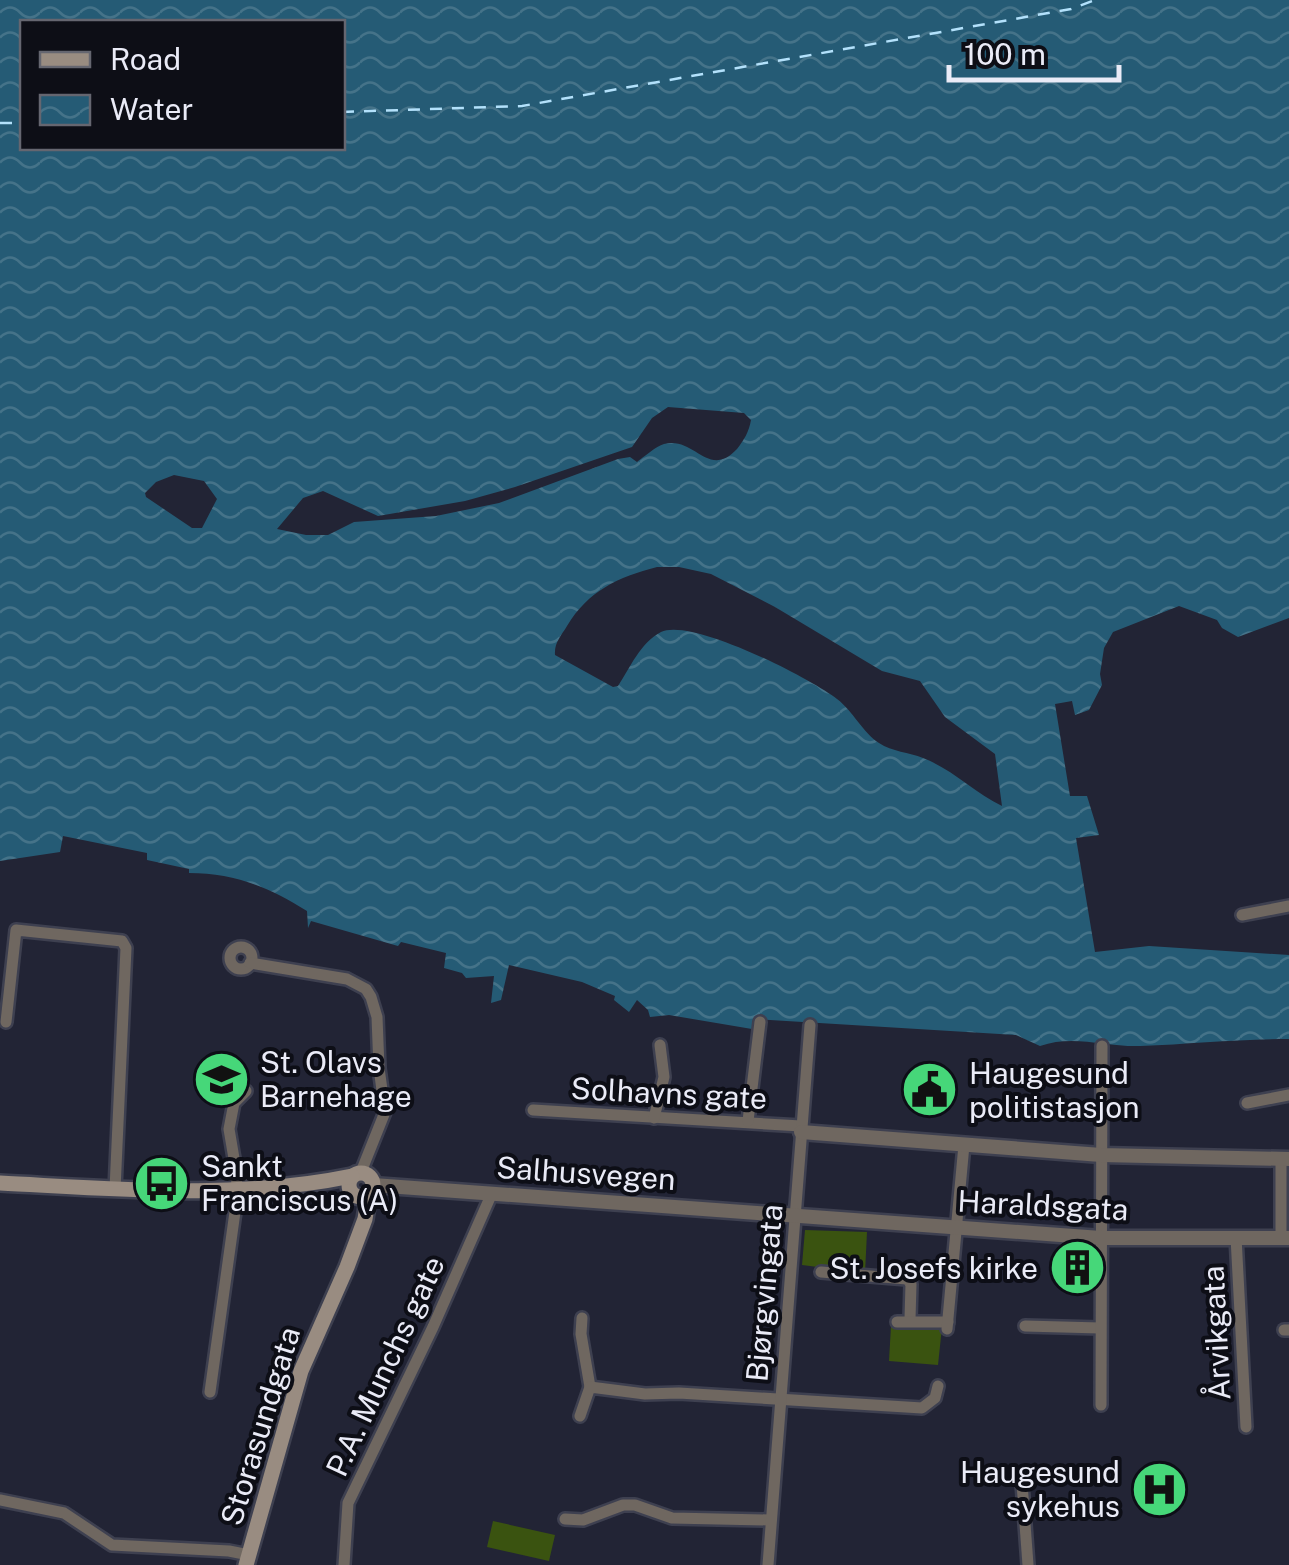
<svg xmlns="http://www.w3.org/2000/svg" width="1289" height="1565" viewBox="0 0 1289 1565" font-family="'Public Sans',sans-serif">
<style>
.green{fill:#3a5310}
.water{fill:url(#water-waves);fill-rule:evenodd}
.lines{fill:none;stroke-linecap:round;stroke-linejoin:round}
.ferry{stroke:#b3e1fb;stroke-width:2.5;stroke-dasharray:12 10;stroke-linecap:butt}
.minor-casing{stroke:#3e4050;stroke-width:16}
.tertiary-casing{stroke:#3e4050;stroke-width:19}
.secondary-casing{stroke:#3e4050;stroke-width:20}
.minor{stroke:#6f6760;stroke-width:11}
.tertiary{stroke:#6f6760;stroke-width:14}
.secondary{stroke:#998c81;stroke-width:15}
.labels{text-anchor:middle;dominant-baseline:central;stroke-width:8;stroke-linejoin:round;paint-order:stroke}
.poi-label{font-size:30px;fill:#eaebf7;stroke:#0d0e16;text-anchor:start}
.street-label{font-size:30px;fill:#eaebf7;stroke:#0d0e16}
</style>
<defs>
<pattern id="water-waves" width="16" height="10" patternUnits="userSpaceOnUse" patternTransform="scale(2.5)"><rect width="16" height="10" fill="#255b75"/><path d="M0 5q4-4 8 0t8 0" fill="none" stroke="#457389"/></pattern>
</defs>
<rect width="100%" height="100%" fill="#222435"/>
<g class="green">
<path d="M805,1230l62,2 -2,41 -63,-8z"/>
<path d="M891,1326l51,1 -4,38 -49,-4z"/>
<path d="M493,1521l62,14 -6,26 -62,-14z"/>
</g>
<path class="water" d="M0,0h1289v618l-51,19 -16,-9 -5,-8 -38,-14 -66,26 -9,16 -4,26 2,11 -13,25 -14,5 -3,-14 -17,3 15,92h17l12,39 -23,3 19,114 54,-6 140,9v84c-50,0 -99,5 -149,7 -35,1 -67,-12 -100,0l-24,-11 -263,-16 -1,10 -83,-14 -19,2 -2,-7 -11,-10 -8,12 -15,-12 1,-4 -33,-14 -73,-17 -8,35 -10,3 3,-27 -28,2 -4,-5 -18,-5 2,-15 -45,-11 -3,4 -87,-25 -3,7 -1,-17c-38,-24 -73,-38 -118,-38v-4l-42,-9v-7l-84,-17 -3,16 -60,9zM22,22h320v126h-320zM668,407l76,6 7,7c-2,12 -7,20 -14,29 -29,31 -42,-13 -73,-5 -8,2 -20,13 -27,18l-7,-5 -12,2 -119,44 -63,13 -82,6 -26,13h-22l-29,-6 26,-31 20,-7 55,25 87,-15 50,-14 117,-40 20,-29zM174,475l30,6 13,18 -15,29h-10l-46,-31 -1,-4 11,-11zM657,567h22l32,7 64,33 107,64 38,10 25,36 50,37 7,52c-27,-13 -50,-37 -79,-48 -14,-6 -31,-6 -44,-15 -16,-10 -26,-32 -42,-44 -27,-21 -146,-82 -176,-67 -21,11 -31,36 -43,54l-5,1 -58,-32c-1,-12 6,-19 12,-29 21,-35 51,-49 90,-59z"/>
<g class="lines">
<g class="ferry">
<path d="M342,112l180,-6 549,-97 24,-9"/>
<path d="M0,123h22"/>
</g>
<defs>
<g id="minor">
<path d="M1242,915l47,-9"/>
<circle cx="241" cy="958" r="11"/>
<path d="M250,963l97,16 19,10 5,8 6,20 2,51 6,44 -24,60"/>
<path d="M6,1022l10,-92 106,11 4,7 -11,241"/>
<path d="M1247,1103l42,-8"/>
<path d="M533,1110l268,16"/>
<path d="M654,1118l10,-41 -4,-32"/>
<path d="M748,1121l12,-99"/>
<path d="M1236,1237l10,190"/>
<path d="M1281,1238v-79"/>
<path d="M821,1272l86,7 4,5 -1,35"/>
<path d="M582,1318l-1,16 9,53"/>
<path d="M897,1322h51"/>
<path d="M1025,1326l75,2"/>
<path d="M947,1329l17,-184"/>
<path d="M1284,1330h5"/>
<path d="M210,1392l25,-180 2,-36 -8,-47 5,-26 12,-12"/>
<path d="M1101,1405l1,-359"/>
<path d="M580,1416l10,-29 55,7 34,-1 243,15 13,-10 3,-12"/>
<path d="M1022,1483l6,82"/>
<path d="M0,1500l64,13 48,32 117,6 20,4"/>
<path d="M565,1519l18,1 40,-15h12l37,13 98,2"/>
<path d="M344,1565l4,-62 85,-176 59,-134"/>
<path d="M768,1565l42,-540"/>
</g>
<g id="tertiary">
<path d="M801,1132l300,23 188,4"/>
<path d="M373,1185l728,53h188"/>
</g>
<g id="secondary">
<circle cx="361" cy="1185" r="12"/>
<path d="M0,1183c117,6 236,17 352,-7"/>
<path d="M246,1565l55,-194 46,-104 18,-48 4,-25"/>
</g>
</defs>
<use href="#minor" class="minor-casing"/>
<use href="#tertiary" class="tertiary-casing"/>
<use href="#secondary" class="secondary-casing"/>
<use href="#minor" class="minor"/>
<use href="#tertiary" class="tertiary"/>
<use href="#secondary" class="secondary"/>
</g>
<defs>
<symbol id="school-disc" viewBox="-11 -11 22 22"><circle r="9.5" fill="#46d779" stroke="#0d0e16"/><path d="M0-5L7-2L0 1L-7-2ZM-4 1L0 2.5L4 1V4Q0 6-4 4Z" fill="#111"/></symbol>
<symbol id="civic-disc" viewBox="-11 -11 22 22"><circle r="9.5" fill="#46d779" stroke="#0d0e16"/><path d="M-.6-6.5H3V-4.5H.6V-3L4-1V1h2V6H-6V1h2V-1L-.6-3ZM-1.2 2.5V6h2.4V2.5Z" fill="#111"/></symbol>
<symbol id="bus-disc" viewBox="-11 -11 22 22"><circle r="9.5" fill="#46d779" stroke="#0d0e16"/><path d="M-5-6H5V4H4V6H2V4H-2V6H-4V4H-5ZM-3.5-4V0h7V-4ZM-3.5 1.2v1.5H-2V1.2ZM2 1.2v1.5H3.5V1.2Z" fill="#111"/></symbol>
<symbol id="building-disc" viewBox="-11 -11 22 22"><circle r="9.5" fill="#46d779" stroke="#0d0e16"/><path d="M-4-6H4V6H1V3H-1V6H-4ZM-2.5-4.3h1.7v1.8h-1.7ZM.8-4.3h1.7v1.8H.8ZM-2.5-1h1.7V.8h-1.7ZM.8-1h1.7V.8H.8Z" fill="#111"/></symbol>
<symbol id="hospital-disc" viewBox="-11 -11 22 22"><circle r="9.5" fill="#46d779" stroke="#0d0e16"/><path d="M-5-5h3v3.5h4V-5h3V5h-3V1.5h-4V5h-3Z" fill="#111"/></symbol>
</defs>
<g fill-rule="evenodd">
<use href="#school-disc" x="190" y="1048" width="63" height="63"/>
<use href="#civic-disc" x="898" y="1058" width="63" height="63"/>
<use href="#bus-disc" x="130" y="1152" width="63" height="63"/>
<use href="#building-disc" x="1046" y="1236" width="63" height="63"/>
<use href="#hospital-disc" x="1128" y="1458" width="63" height="63"/>
</g>
<g class="labels">
<g class="poi-label">
<text x="260" y="1062">St. Olavs<tspan x="260" dy="34">Barnehage</tspan></text>
<text x="969" y="1073">Haugesund<tspan x="969" dy="34">politistasjon</tspan></text>
<text x="201" y="1166">Sankt<tspan x="201" dy="34">Franciscus (A)</tspan></text>
<text x="1038" y="1268" text-anchor="end">St. Josefs kirke</text>
<text x="1120" y="1472" text-anchor="end">Haugesund<tspan x="1120" dy="34">sykehus</tspan></text>
</g>
<g class="street-label">
<text transform="translate(669 1093) rotate(3)">Solhavns gate</text>
<text transform="translate(586 1173) rotate(4)">Salhusvegen</text>
<text transform="translate(1043 1205) rotate(3)">Haraldsgata</text>
<text transform="translate(764 1293) rotate(-85)">Bjørgvingata</text>
<text transform="translate(1216 1333) rotate(-93)">Årvikgata</text>
<text transform="translate(385 1366) rotate(-65)">P.A. Munchs gate</text>
<text transform="translate(260 1426) rotate(-73)">Storasundgata</text>
</g>
</g>
<rect x="20" y="20" width="325" height="130" fill="#0d0e16" stroke="#656670" stroke-width="2.5"/>
<rect x="40" y="52" width="50" height="15" fill="#998c81" stroke="#656670" stroke-width="2.5"/>
<text x="110" y="70" font-size="30" fill="#eaebf7">Road</text>
<rect x="40" y="95" width="50" height="30" fill="url(#water-waves)" stroke="#656670" stroke-width="2.5"/>
<text x="110" y="120" font-size="30" fill="#eaebf7">Water</text>
<path d="M949 65v15h170v-15" fill="none" stroke="#eaebf7" stroke-width="5"/>
<text x="964" y="65" font-size="30" fill="#eaebf7" stroke="#0d0e16" stroke-width="8" paint-order="stroke">100 m</text>
</svg>
